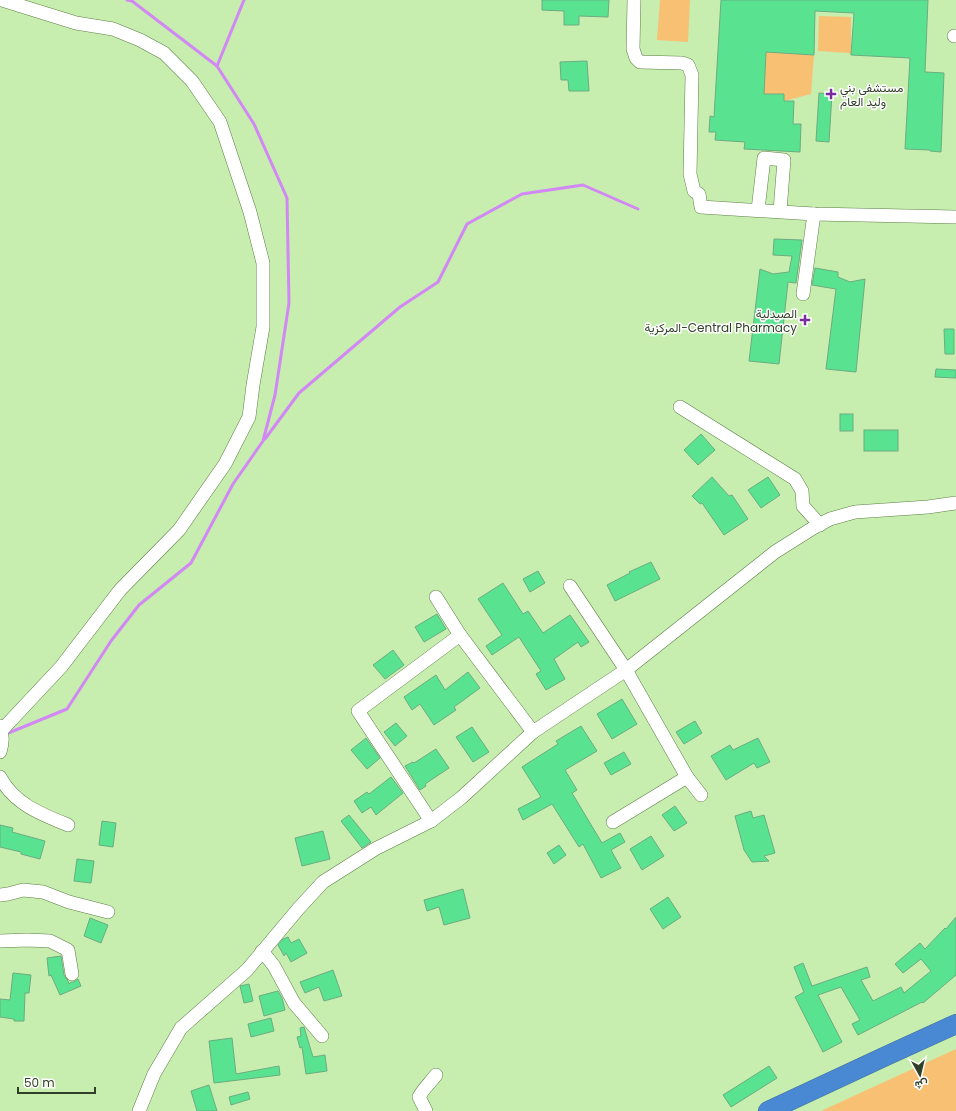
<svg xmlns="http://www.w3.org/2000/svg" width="956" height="1111" viewBox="0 0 956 1111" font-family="Poppins,Vazirmatn,sans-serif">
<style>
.green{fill:#f8c073}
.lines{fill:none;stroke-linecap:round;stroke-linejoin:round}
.stream{stroke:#d188f4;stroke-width:3}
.building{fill:#59e390;stroke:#6cac81}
.minor-casing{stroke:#5d7f46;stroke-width:14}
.highway-casing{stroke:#406f97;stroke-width:20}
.minor{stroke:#fff;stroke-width:13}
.highway{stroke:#4989d4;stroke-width:19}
.poi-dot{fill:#7b2c9c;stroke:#fff;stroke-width:1.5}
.labels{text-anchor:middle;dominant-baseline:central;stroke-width:3;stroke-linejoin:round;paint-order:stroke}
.poi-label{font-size:12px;fill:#303f27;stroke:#fff;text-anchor:start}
</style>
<rect width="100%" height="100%" fill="#c7edaf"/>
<g class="green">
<path d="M660,0h30l-2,42 -31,-2z"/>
<path d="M819,16l32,1v38l-2,-2 -31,-2z"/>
<path d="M766,52l48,3 -3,39 -27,7v-7h-14l-7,8z"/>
<path d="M956,1049v62h-135z"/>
</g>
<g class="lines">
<g class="stream">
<path d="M217,66l27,-66"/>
<path d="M265,439l34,-46 101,-86 38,-25 29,-58 55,-30 61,-9 55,24"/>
<path d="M6,734l61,-25 44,-68 28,-36 52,-42 42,-79 30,-43 12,-46 14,-92 -2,-105 -33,-74 -37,-58 -85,-65 -5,-1"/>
</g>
</g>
<g class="building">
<path d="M542,0h67l-1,17 -29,-1v9h-15v-14l-22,-1z"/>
<path d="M721,0h207l-3,72 19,1 -3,79 -11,-1v-1l-25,-1 5,-91 -59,-3 3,-42 -39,-2 -1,44 -48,-3 -2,42h20v7h10l-1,23h8l-1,28 -56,-3 1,-7 -30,-2 1,-8h-7l1,-16 4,1z"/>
<path d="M587,61l2,30h-20l-1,-11h-7l-1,-18z"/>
<path d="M819,93l13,1 -3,48 -13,-1z"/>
<path d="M774,239l28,1 -6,43 -8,-1 -9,82 -30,-3 11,-92 13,5 16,-2 3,-16 -19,-1z"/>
<path d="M815,268l23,4v5l12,5 15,-3 -9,93 -30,-3 10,-80 -24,-4z"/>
<path d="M944,329h10v25h-9z"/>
<path d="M936,369l20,1v8l-21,-1z"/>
<rect x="840" y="414" width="13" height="17"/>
<rect x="864" y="430" width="34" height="21"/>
<path d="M701,434l14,16 -17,15 -14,-15z"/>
<path d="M712,477l17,19 3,-1 16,24 -24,16 -22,-32 -2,1 -8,-8z"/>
<path d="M768,477l12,18 -19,13 -13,-18z"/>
<path d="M651,562l9,17 -45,22 -8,-16 23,-12 -1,-1z"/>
<path d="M538,571l7,12 -15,9 -7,-13z"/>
<path d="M503,583l20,31 5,-3 15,22 27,-18 19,27 -8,5 -3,-5 -24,17 11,20 -19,11 -10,-16 5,-3 -22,-34 -27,18 -6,-9 16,-11 -24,-36z"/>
<path d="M437,614l9,15 -22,13 -9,-15z"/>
<path d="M393,650l11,15 -19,14 -12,-14z"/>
<path d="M468,672l12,16 -26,19 2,3 -22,15 -14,-21 -8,6 -8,-13 32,-22 9,15z"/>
<path d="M622,699l15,25 -25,15 -15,-25z"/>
<path d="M695,721l7,12 -18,11 -8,-12z"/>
<path d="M396,723l11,13 -12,10 -11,-14z"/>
<path d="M581,726l16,25 -32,19 12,20 -5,3 30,50 18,-10 5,9 -14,8 10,18 -20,10 -18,-34 -4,3 -27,-43 -29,16 -5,-11 23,-12 -19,-30 36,-23 -2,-3z"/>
<path d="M472,727l17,25 -16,10 -17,-25z"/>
<path d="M366,738l14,20 -13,11 -16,-19z"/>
<path d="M758,738l12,24 -13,6 -3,-5 -28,17 -15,-24 19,-11 3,5z"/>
<path d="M436,749l13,19 -24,16 1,2 -6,4 -15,-24 8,-4 1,1z"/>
<path d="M624,752l7,12 -20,11 -7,-12z"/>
<path d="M391,777l12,16 -27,22 -5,-8 -9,6 -8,-12 13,-9 2,2z"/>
<path d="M675,806l12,17 -13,8 -12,-16z"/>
<path d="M751,811l2,7 11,-3 11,38 -11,3 5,5 -17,1 -8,-12 -9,-34z"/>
<path d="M349,815l22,27 -9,6 -21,-27z"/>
<path d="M102,821l14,2 -3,24 -14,-2z"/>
<path d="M0,825l13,3 -1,4 33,9 -5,18 -19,-5v-2l-21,-5z"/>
<path d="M323,831l7,28 -28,7 -7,-28z"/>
<path d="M651,836l13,20 -22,14 -12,-21z"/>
<path d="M559,845l7,10 -12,9 -7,-11z"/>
<path d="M77,859l17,2 -3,22 -17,-2z"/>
<path d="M463,889l7,29 -26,7 -5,-18 -12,4 -3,-11z"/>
<path d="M668,897l13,20 -18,12 -13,-20z"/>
<path d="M956,917v58l-33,28 -1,-1 -64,33 -6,-11 8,-4 -19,-33 -23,8 24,47 -19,10 -28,-55 9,-5 -10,-25 9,-4 9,23 55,-19 3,10 -9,3 12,21 28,-14 3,6 27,-22 -10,-12 -18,14 -8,-9 25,-21 5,6 20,-21 1,1z"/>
<path d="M90,918l18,7 -7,18 -17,-7z"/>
<path d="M288,937l3,6 8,-4 8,14 -16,9 -5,-9 -2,3 -6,-11 5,-6z"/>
<path d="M61,956l3,19 4,6 1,3 2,-2h3l4,-3 3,7 -21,9 -9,-20 -2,1 -2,-18z"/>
<path d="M333,970l9,26 -18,5 -5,-14 -14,6 -5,-11z"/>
<path d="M13,973l18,2 -2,18h-4l-1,28h-10v-2l-14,-2v-18l10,1z"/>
<path d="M249,984l4,17 -9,2 -4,-17z"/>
<path d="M278,991l4,7 3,12 -21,6 -5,-20z"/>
<path d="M271,1018l3,13 -23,6 -3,-13z"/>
<path d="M304,1027l9,30 12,-2 2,16 -21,3 -4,-27 -2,1 -3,-11 4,-1 -1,-8z"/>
<path d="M232,1038l4,36 43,-8 1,9 -66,8 -5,-42z"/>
<path d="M769,1066l8,12 -46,29 -8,-12z"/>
<path d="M209,1085l8,26h-20l-6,-20z"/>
<path d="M248,1092l2,7 -19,6 -2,-8z"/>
</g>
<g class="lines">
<defs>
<g id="minor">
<path d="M634,0l-1,49 3,9 4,4 42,1 6,2 4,10 -2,99 4,17 5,3 2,13 113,7 142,3"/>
<path d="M954,36h2"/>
<path d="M758,210l6,-52 20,2 -4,51"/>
<path d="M803,294l11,-80"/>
<path d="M680,407l115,72 7,12 1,15 17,19"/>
<path d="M570,586l56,84 61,107 14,18"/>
<path d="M436,597l24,38 73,97"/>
<path d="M1,731l60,-64 59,-77 59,-60 46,-66 24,-47 4,-32 10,-58v-64l-13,-51 -30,-90 -28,-41 -28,-28 -24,-13 -27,-11 -37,-6 -74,-23"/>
<path d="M0,752c3,-10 3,-16 0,-26"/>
<path d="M0,777c14,27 41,37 68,48"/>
<path d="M431,821l-73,-110 102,-76"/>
<path d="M613,822l74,-45"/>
<path d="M0,895l8,-1 15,-4 20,2 26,10 39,10"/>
<path d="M0,941l27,-1 23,1 18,9 4,24"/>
<path d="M262,951l12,15 20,37 28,33"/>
<path d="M139,1111l15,-37 27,-46 66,-58 52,-62 24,-26 52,-33 56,-28 30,-23 72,-66 93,-62 149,-118 38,-24 17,-9 25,-7 73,-5 28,-4"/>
<path d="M426,1111l-7,-14c4,-8 11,-14 17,-22"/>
</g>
<path id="highway" d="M768,1111l118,-55 70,-32"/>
</defs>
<use href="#minor" class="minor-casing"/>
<use href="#highway" class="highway-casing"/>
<use href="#minor" class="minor"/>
<use href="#highway" class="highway"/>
</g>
<g class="poi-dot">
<path d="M829 88h4v4h4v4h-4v4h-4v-4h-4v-4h4z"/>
<path d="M803 314h4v4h4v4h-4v4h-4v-4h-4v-4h4z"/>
</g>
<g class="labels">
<g class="poi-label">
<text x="840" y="87">مستشفى بني<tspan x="840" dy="14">وليد العام</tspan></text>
<text x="797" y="313" text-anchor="end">الصيدلية<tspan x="797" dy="14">المركزية-Central Pharmacy</tspan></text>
</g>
</g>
<g transform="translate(920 1075) rotate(172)" stroke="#ffffff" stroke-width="3" paint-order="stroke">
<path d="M0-3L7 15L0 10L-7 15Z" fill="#303f27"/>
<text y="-6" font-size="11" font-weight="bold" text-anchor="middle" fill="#303f27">ش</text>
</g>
<path d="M18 1087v6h77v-6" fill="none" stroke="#303f27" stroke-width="2"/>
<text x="24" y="1087" font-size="12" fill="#303f27" stroke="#ffffff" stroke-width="3" paint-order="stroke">50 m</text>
</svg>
